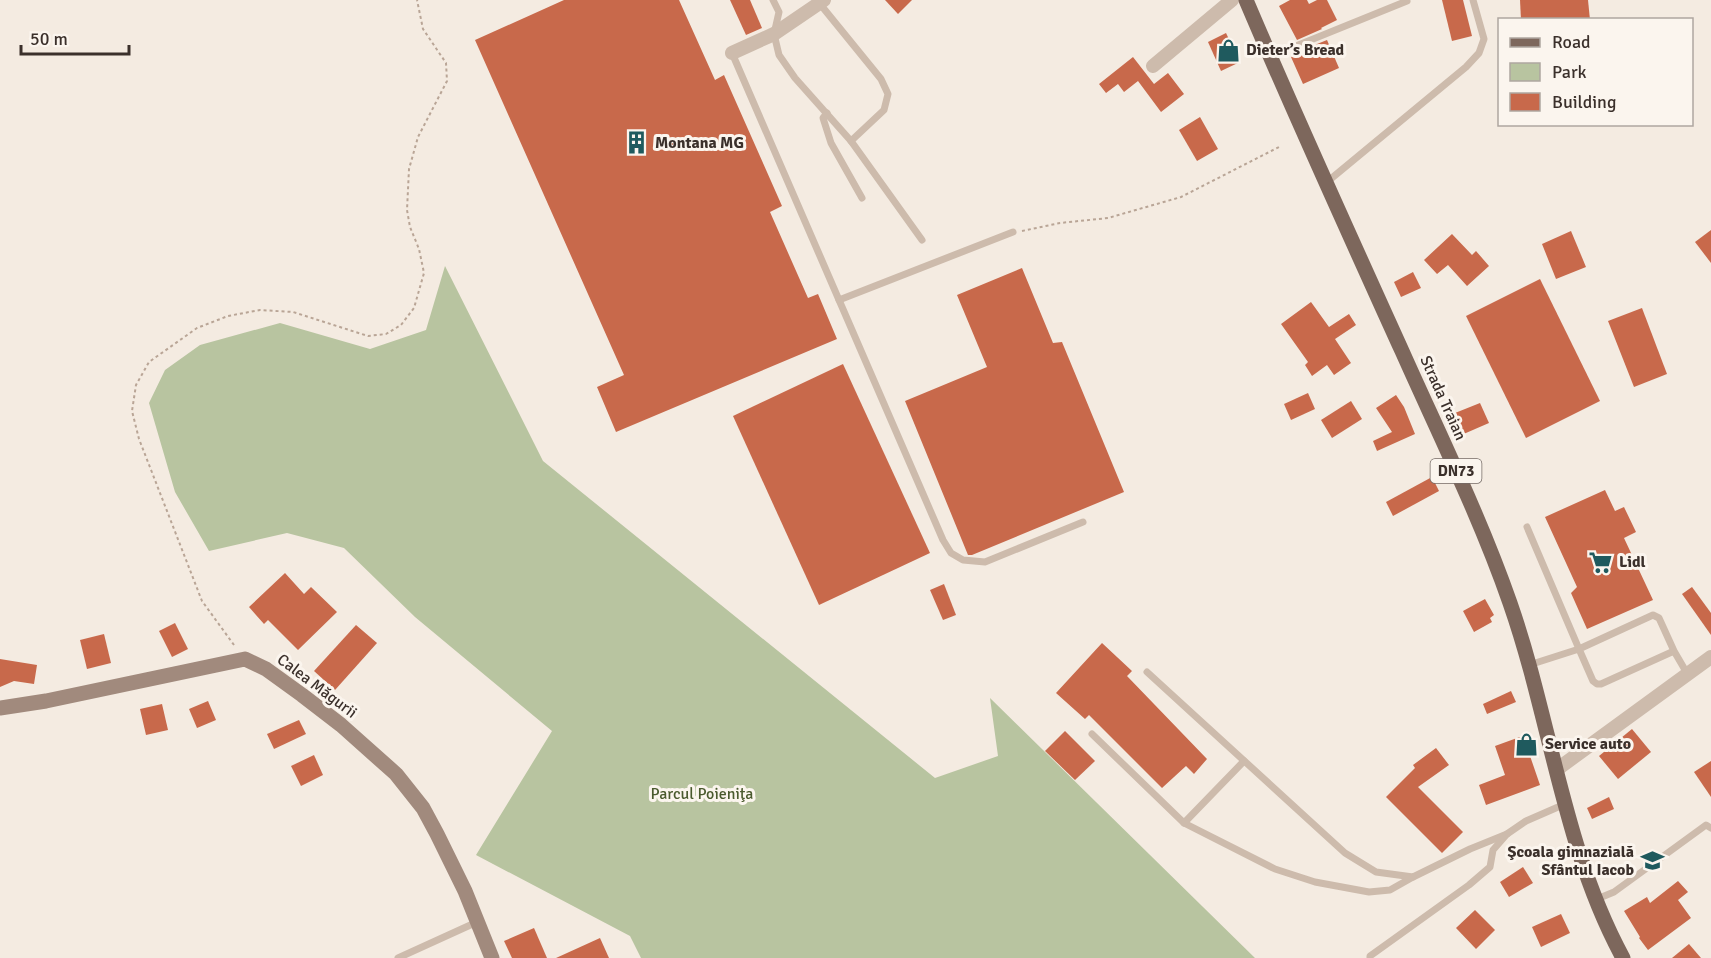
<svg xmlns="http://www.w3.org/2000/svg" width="1711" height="958" viewBox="0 0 1711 958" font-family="Signika,sans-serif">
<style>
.green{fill:#b8c4a0}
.building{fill:#c8694b}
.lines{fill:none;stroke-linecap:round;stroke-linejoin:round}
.path{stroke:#b9a596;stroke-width:2;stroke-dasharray:3 3;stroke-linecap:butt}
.lane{stroke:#cdbbac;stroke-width:7}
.street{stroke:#cdbbac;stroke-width:14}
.secondary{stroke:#a18a7d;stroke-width:15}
.primary{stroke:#7d675c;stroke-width:15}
.labels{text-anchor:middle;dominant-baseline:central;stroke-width:6;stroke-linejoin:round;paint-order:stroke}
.shield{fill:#fbf5ee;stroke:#756b66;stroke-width:1.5}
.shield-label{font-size:15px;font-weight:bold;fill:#3b302b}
.poi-label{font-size:16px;font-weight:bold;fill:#3b302b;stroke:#fbf5ee;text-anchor:start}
.street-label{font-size:16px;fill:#3b302b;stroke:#fbf5ee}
.park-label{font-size:16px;fill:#4a5a2e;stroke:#fbf5ee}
</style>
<rect width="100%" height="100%" fill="#f4ebe1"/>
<path class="green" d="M445,266l98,195 392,317 63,-22 -8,-58 265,260h-614l-11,-22 -154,-81 76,-124 -137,-114 -71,-69 -57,-15 -78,18 -34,-59 -26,-89 16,-33 35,-25 80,-22 90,26 56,-19z"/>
<g class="building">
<path d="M564,0h115l36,80 9,-5 58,131 -12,6 38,86 10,-4 19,45 -221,93 -19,-45 27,-12 -149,-335z"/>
<path d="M730,0h20l12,28 -16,7z"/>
<path d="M885,0h27l-14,14z"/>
<path d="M1290,0h17l2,4 8,-4h10l10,20 -16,8 1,1 -25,11 -18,-34z"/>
<path d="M1442,0h21l9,36 -20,5z"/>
<path d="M1520,0h68l2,20h-69z"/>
<path d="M1226,33l14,29 -19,9 -13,-29z"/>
<path d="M1327,40l12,28 -36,16 -12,-27 12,-5 -1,-2z"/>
<path d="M1133,57l21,27 14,-11 16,21 -23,18 -23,-31 -14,11 -6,-8 -12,9 -7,-9z"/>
<path d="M1200,117l18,32 -21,12 -18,-31z"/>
<path d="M1711,230v33l-16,-21z"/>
<path d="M1571,231l15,36 -30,12 -14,-35z"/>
<path d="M1452,234l20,21 4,-4 13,15 -22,20 -19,-21 -11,9 -13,-14z"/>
<path d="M1022,268l31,75 9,-1 62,150 -152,63h-4l-63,-154 82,-34 -30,-72z"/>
<path d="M1413,272l8,16 -20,9 -7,-15z"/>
<path d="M1540,279l60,122 -74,37 -60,-122z"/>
<path d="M1311,302l18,25 20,-13 7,11 -21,14 16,24 -17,12 -7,-10 -15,11 -7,-11 3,-3 -27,-38z"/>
<path d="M1642,308l25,66 -33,13 -26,-66z"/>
<path d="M843,364l87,189 -111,52 -86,-189z"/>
<path d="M1308,393l7,16 -24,11 -7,-16z"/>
<path d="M1396,395l8,12 11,27 -38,17 -4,-10 19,-9 -16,-24z"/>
<path d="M1351,401l11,18 -30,19 -11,-18z"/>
<path d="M1480,403l9,20 -30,13 -9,-21z"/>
<path d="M1432,477l7,14 -46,25 -7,-14z"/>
<path d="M1605,490l10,21 9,-4 12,25 -12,6 29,62 -66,29 -16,-36 6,-6 -32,-70z"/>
<path d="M285,573l19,21 7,-7 26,25 -39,38 -30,-30 -4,4 -15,-17z"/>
<path d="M944,584l12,31 -13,5 -13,-30z"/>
<path d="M1692,587l19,26v22l-29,-41z"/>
<path d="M1485,599l9,16 -4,3 2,4 -18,10 -11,-21z"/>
<path d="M175,623l13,26 -16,8 -13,-26z"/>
<path d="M356,625l21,18 -42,47 -21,-19z"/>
<path d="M104,634l7,29 -24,6 -7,-29z"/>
<path d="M1102,643l30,28 -5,5 80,83 -13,15 -8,-8 -24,22 -73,-73 -4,4 -29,-26z"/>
<path d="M0,659l37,6 -3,19 -20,-3 -14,6z"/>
<path d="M1511,691l5,11 -29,12 -4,-10z"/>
<path d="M208,701l8,19 -19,8 -8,-19z"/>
<path d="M162,704l6,26 -22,5 -6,-26z"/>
<path d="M299,720l7,14 -32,15 -7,-15z"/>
<path d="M1632,729l19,23 -33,27 -19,-23z"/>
<path d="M1065,731l30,30 -20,19 -30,-29z"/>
<path d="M1528,734l6,17 -5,2 11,32 -54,20 -7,-20 26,-10 -10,-29z"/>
<path d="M1436,748l13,17 -31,22 45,45 -21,21 -56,-56 29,-29 -2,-3z"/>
<path d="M314,755l9,20 -22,11 -10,-20z"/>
<path d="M1711,761v36l-17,-25z"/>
<path d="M1609,797l5,12 -22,10 -5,-11z"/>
<path d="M1523,867l10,16 -24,14 -9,-15z"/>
<path d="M1678,881l10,11 -10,8 13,18 -43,32 -9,-12 1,-1 -16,-26 23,-14 3,6z"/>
<path d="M1475,910l20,20 -19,19 -20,-21z"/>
<path d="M1561,914l9,19 -29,14 -9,-20z"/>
<path d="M534,928l13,30h-35l-8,-17z"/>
<path d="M600,938l9,20h-53z"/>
<path d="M1689,944l12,14h-29z"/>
</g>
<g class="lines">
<g class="path">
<path d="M1022,231l38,-8 48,-5 73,-21 98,-50"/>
<path d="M234,645l-32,-44 -63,-162 -7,-28 4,-26 13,-23 48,-34 31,-12 32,-6 33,2 75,24 18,-2 15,-9 13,-17 10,-35 -5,-24 -9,-22 -3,-17 2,-41 9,-32 29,-56 -1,-18 -23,-34 -6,-29"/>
</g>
<g class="lane">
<path d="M773,0l6,12 -5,22 5,21 16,23 56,63 71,99"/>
<path d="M820,4l61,75 7,15 -4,16 -33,31"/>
<path d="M732,53l211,487 8,13 12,7 22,2 98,-40"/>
<path d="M1271,56l136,-55"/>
<path d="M827,113l-4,5 8,25 31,55"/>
<path d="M1327,182l139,-115 13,-14 5,-14 -11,-39"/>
<path d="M839,300l174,-68"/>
<path d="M1527,527l52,122 -50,16"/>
<path d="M1674,651l-15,-33 -6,-3 -74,34 14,32 4,3h4l73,-33 14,24"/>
<path d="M1147,672l198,181 31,19 37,5 57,-28 37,-15"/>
<path d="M1092,734l92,89 91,46 40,13 54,10 21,-2 23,-13"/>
<path d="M1184,823l60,-62"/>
<path d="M1597,899l17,-7 92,-67 5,3"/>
<path d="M398,958l79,-36"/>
<path d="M1370,958v-2l99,-71 21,-18 3,-17 14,-16 19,-13 39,-17"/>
</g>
<g class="street">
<path d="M732,53l42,-19 50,-34"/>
<path d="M1153,66l79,-66"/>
<path d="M1556,770l155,-113"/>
</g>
<path class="secondary" d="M0,708l46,-7 199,-42 21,10 36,26 39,30 55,49 27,34 14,26 28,57 27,67"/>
<path class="primary" d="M1246,0c50,118 103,234 156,351 37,83 78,166 108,252 41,117 53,245 113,355"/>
</g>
<defs>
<symbol id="shop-bare" viewBox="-9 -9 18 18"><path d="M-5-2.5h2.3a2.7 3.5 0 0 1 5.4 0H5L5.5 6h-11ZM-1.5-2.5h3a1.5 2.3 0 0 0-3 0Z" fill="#1f5a5e" stroke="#fbf5ee" stroke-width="2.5" paint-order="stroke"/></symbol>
<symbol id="building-bare" viewBox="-9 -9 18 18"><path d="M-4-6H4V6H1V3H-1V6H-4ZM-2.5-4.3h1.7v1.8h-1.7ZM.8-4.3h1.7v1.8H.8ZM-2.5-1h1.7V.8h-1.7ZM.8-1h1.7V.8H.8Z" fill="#1f5a5e" stroke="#fbf5ee" stroke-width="2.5" paint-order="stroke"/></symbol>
<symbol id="supermarket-bare" viewBox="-9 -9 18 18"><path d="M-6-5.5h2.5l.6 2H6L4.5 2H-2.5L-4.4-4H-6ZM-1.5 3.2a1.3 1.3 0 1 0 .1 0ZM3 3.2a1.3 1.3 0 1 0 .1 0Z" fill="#1f5a5e" stroke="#fbf5ee" stroke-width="2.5" paint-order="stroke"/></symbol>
<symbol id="school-bare" viewBox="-9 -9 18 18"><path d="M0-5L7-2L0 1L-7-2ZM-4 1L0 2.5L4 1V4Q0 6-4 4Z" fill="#1f5a5e" stroke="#fbf5ee" stroke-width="2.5" paint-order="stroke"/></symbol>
</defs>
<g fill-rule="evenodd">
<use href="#shop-bare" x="1212" y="34" width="33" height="33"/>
<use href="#building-bare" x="620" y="126" width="33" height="33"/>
<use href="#supermarket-bare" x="1584" y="546" width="33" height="33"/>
<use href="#shop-bare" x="1510" y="728" width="33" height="33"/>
<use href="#school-bare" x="1636" y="844" width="33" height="33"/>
</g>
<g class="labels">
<rect class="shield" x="1430.5" y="459" width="51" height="24" rx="4.5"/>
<g class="shield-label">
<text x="1456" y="471">DN73</text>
</g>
<g class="poi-label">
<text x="1246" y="50">Dieter’s Bread</text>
<text x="655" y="143">Montana MG</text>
<text x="1619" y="562">Lidl</text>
<text x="1545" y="744">Service auto</text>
<text x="1634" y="852" text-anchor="end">Şcoala gimnazială<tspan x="1634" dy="18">Sfântul Iacob</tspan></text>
</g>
<g class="street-label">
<text transform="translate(1443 398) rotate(66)">Strada Traian</text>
<text transform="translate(317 686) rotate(37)">Calea Măgurii</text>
</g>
<g class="park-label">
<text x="702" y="794">Parcul Poieniţa</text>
</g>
</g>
<rect x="1498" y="18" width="195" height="108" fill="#fbf5ee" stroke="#aea6a0" stroke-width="1.5"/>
<rect x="1510" y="38" width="30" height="9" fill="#7d675c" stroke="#aea6a0" stroke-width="1.5"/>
<text x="1552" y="48" font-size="18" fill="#3b302b">Road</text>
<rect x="1510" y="63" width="30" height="18" fill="#b8c4a0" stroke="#aea6a0" stroke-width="1.5"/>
<text x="1552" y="78" font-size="18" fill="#3b302b">Park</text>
<rect x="1510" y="93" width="30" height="18" fill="#c8694b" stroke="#aea6a0" stroke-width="1.5"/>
<text x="1552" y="108" font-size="18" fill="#3b302b">Building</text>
<path d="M21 45v9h108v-9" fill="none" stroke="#3b302b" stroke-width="3"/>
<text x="30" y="45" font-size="18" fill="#3b302b" stroke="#fbf5ee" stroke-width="4.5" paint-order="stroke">50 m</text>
</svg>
